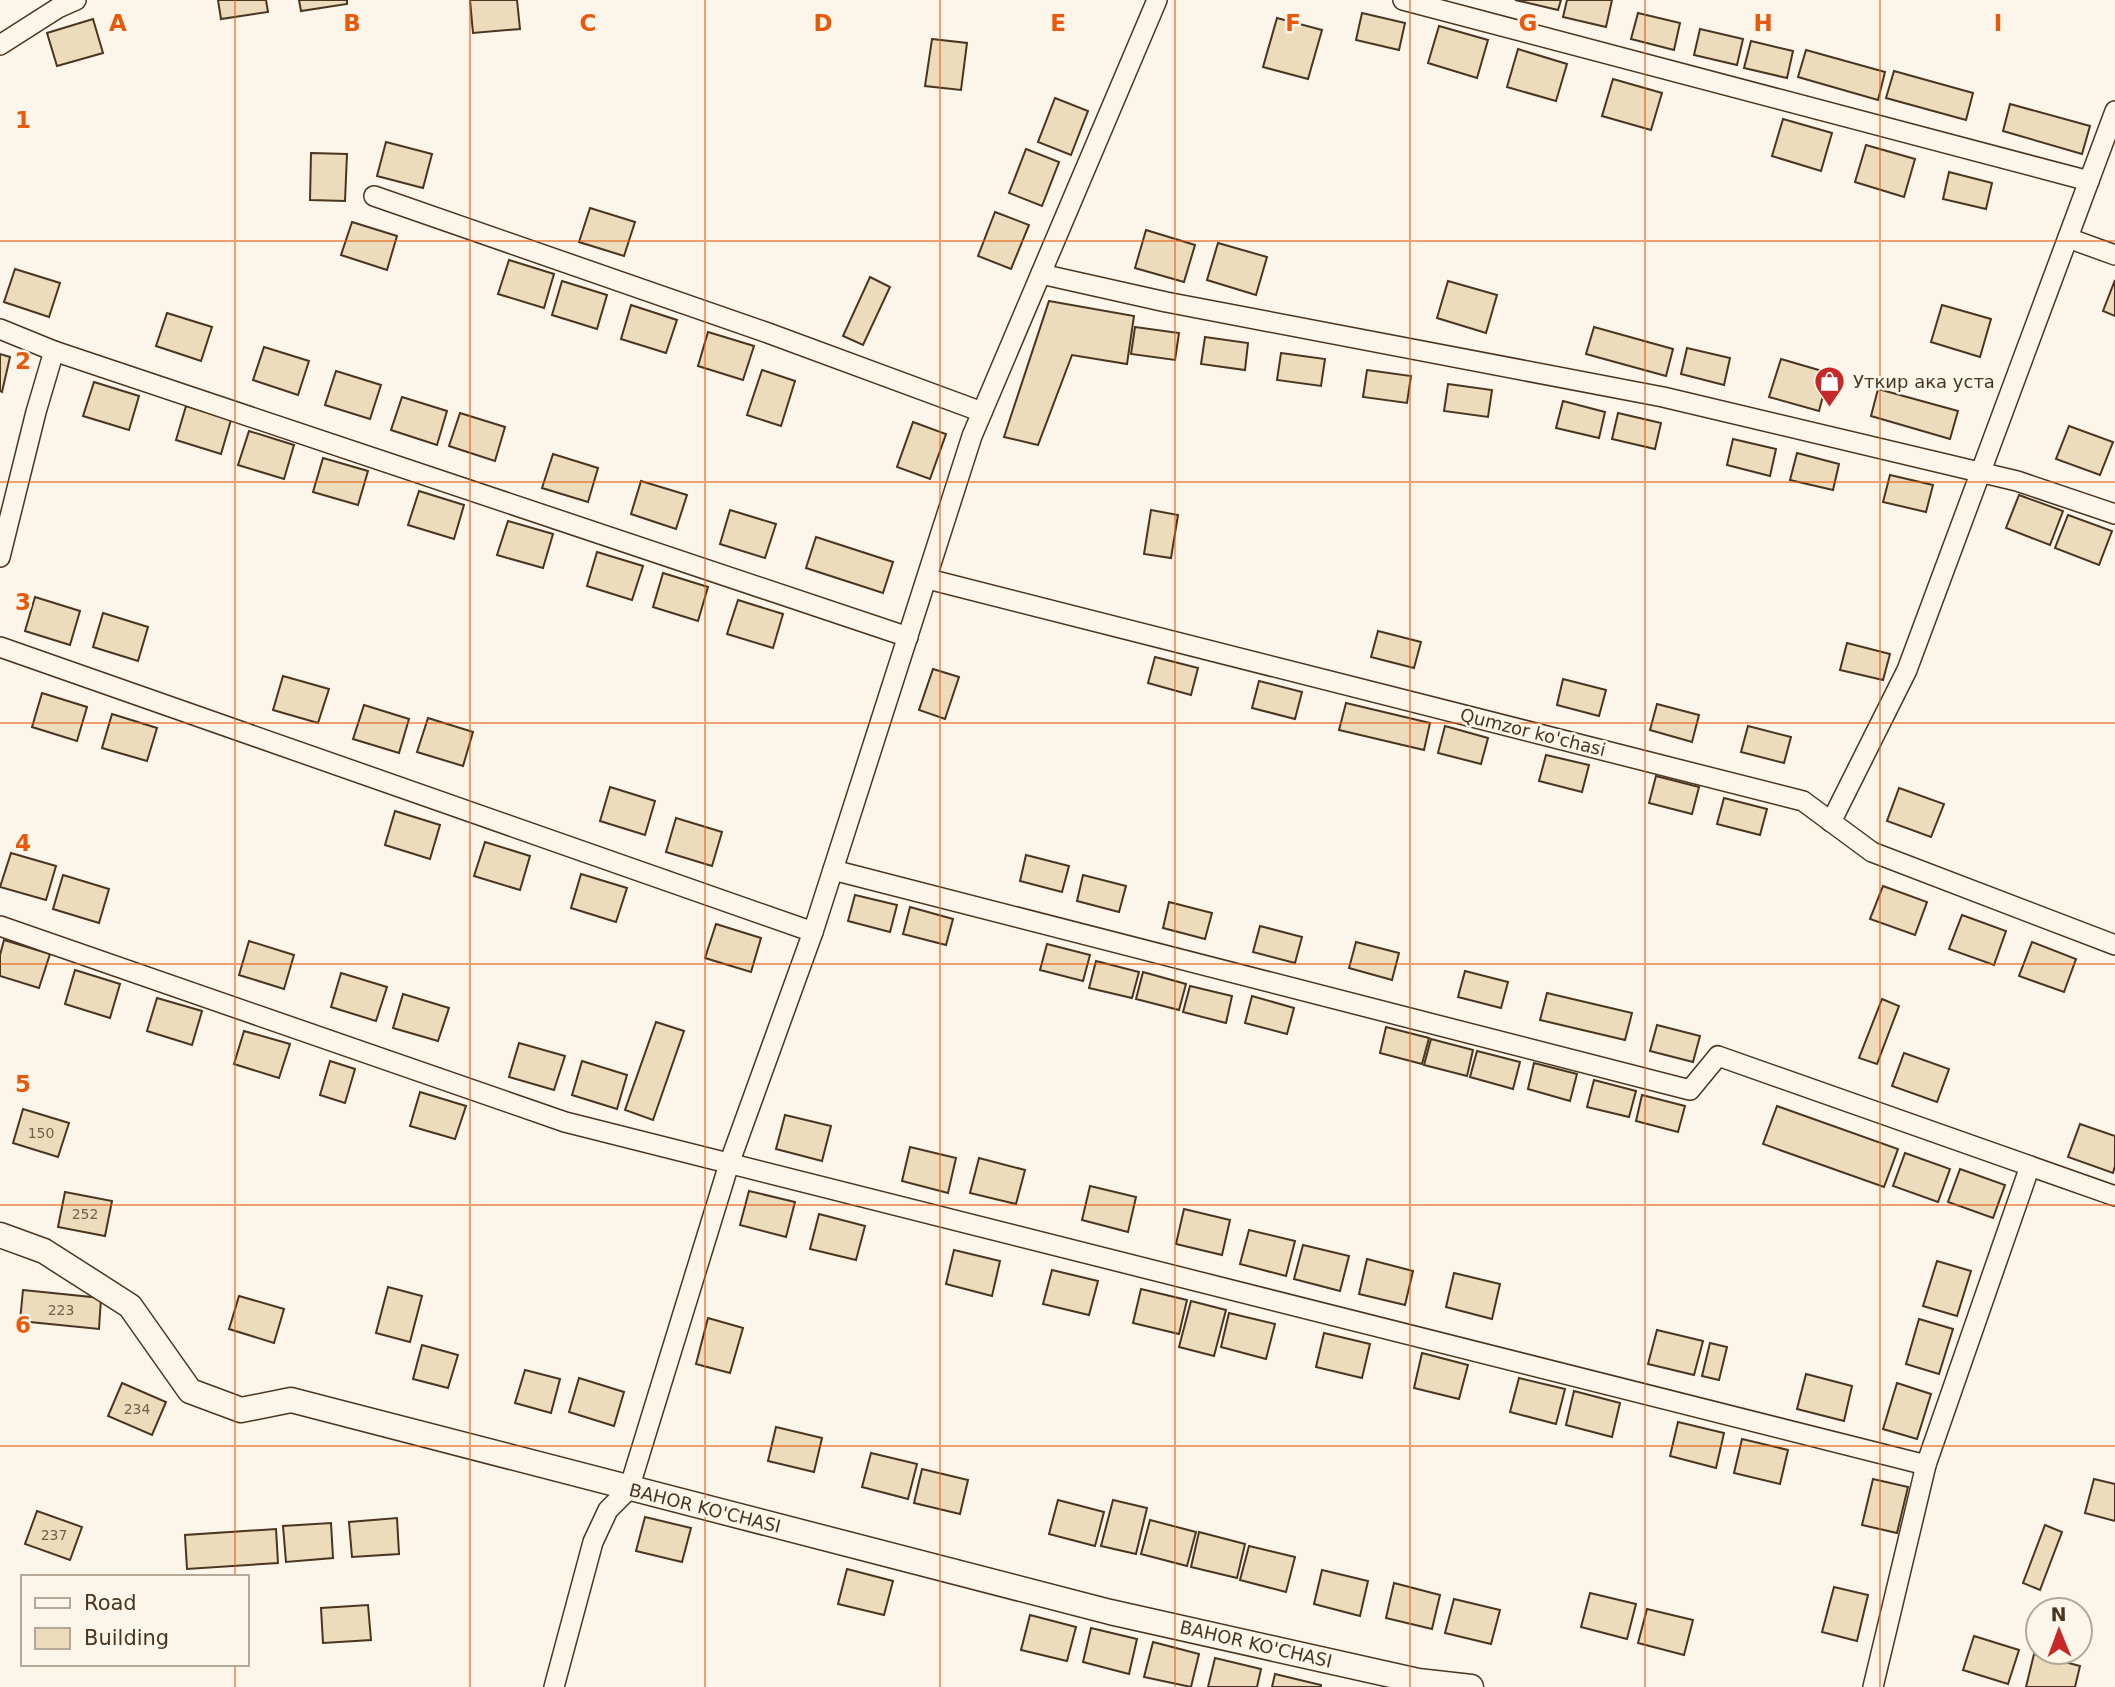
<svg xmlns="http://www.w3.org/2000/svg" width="2115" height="1687" viewBox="0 0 2115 1687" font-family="'DejaVu Sans',sans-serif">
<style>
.building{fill:#ecdcbc;stroke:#4a3520;stroke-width:2}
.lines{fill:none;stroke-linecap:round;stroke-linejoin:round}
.minor-casing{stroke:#4a3520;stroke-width:22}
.tertiary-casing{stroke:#4a3520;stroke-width:27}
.minor{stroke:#fbf6e9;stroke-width:19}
.tertiary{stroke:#fbf6e9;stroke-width:24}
.grid{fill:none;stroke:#e8590c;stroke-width:2;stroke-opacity:0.55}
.labels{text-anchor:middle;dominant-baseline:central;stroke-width:5;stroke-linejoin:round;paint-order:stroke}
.number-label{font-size:14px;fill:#725f47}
.poi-label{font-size:18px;fill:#4a3520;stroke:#fbf6e9;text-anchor:start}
.street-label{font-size:18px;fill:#4a3520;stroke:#fbf6e9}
.grid-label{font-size:23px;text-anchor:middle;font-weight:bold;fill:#e8590c;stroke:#fbf6e9;stroke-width:5;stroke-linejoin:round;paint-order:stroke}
</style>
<rect width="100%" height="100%" fill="#fbf6e9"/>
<g class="building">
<path d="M218,0h48l2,12 -47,7z"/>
<path d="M299,0h48v4l-46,7z"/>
<path d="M470,0h47l3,29 -47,4z"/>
<path d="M1515,0h46l-3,10z"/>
<path d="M1567,0h45l-6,27 -43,-10z"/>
<path d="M1362,13l43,10 -6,27 -43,-10z"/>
<path d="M1638,13l42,10 -6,27 -43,-11z"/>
<path d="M1277,18l45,12 -14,49 -45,-12z"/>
<path d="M93,19l10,34 -46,13 -10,-33z"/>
<path d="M1439,26l49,14 -11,38 -49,-15z"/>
<path d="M1700,29l43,10 -6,26 -43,-10z"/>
<path d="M932,39l35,4 -6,47 -36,-4z"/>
<path d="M1751,41l42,10 -6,27 -43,-10z"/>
<path d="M1518,49l49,15 -11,37 -49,-14z"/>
<path d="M1806,50l79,22 -7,28 -80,-23z"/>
<path d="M1894,71l79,22 -7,27 -80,-22z"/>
<path d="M1613,79l49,14 -11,37 -49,-14z"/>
<path d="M1055,98l33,13 -17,44 -33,-13z"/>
<path d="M2010,104l80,22 -8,28 -79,-23z"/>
<path d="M1783,119l49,14 -11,38 -49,-15z"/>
<path d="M386,142l46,12 -9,34 -46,-12z"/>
<path d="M1866,145l49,14 -11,38 -49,-15z"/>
<path d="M1026,149l33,13 -17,44 -33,-13z"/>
<path d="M311,153l36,1 -2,47 -35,-1z"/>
<path d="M1949,172l43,11 -6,26 -43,-10z"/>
<path d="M590,208l45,14 -11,34 -45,-14z"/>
<path d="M995,212l34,13 -18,44 -33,-13z"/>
<path d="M352,222l45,14 -10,34 -46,-15z"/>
<path d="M1146,230l49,15 -11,37 -49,-14z"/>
<path d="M1218,243l49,14 -11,38 -49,-15z"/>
<path d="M509,260l45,14 -10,34 -46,-14z"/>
<path d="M15,269l45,14 -11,34 -45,-15z"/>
<path d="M870,277l20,10 -27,58 -20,-9z"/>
<path d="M2115,280v36l-12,-5z"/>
<path d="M562,281l45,14 -10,34 -45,-14z"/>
<path d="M1448,281l49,14 -11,38 -49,-15z"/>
<path d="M1049,301l85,15 -7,48 -55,-9 -34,90 -34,-8z"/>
<path d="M631,305l46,15 -11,33 -45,-14z"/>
<path d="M1942,305l49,14 -11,38 -49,-15z"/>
<path d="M167,313l45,14 -11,34 -45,-15z"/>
<path d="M1135,327l44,6 -4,27 -44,-6z"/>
<path d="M1594,327l79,22 -7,27 -80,-22z"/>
<path d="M708,332l46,14 -11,34 -45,-14z"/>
<path d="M1205,337l43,6 -3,27 -44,-6z"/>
<path d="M264,347l45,14 -11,34 -45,-15z"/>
<path d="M1687,348l43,10 -6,27 -43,-11z"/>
<path d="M1281,353l44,6 -4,27 -44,-6z"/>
<path d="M0,354l10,3 -8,35 -2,-1z"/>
<path d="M1781,359l48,14 -10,38 -50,-14z"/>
<path d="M762,370l33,11 -14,45 -34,-11z"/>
<path d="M1367,370l44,6 -4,27 -44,-6z"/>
<path d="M336,371l45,14 -11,34 -45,-14z"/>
<path d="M94,382l45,14 -10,34 -46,-14z"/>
<path d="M1448,384l44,6 -4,27 -44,-6z"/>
<path d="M1878,389l80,22 -8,28 -79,-23z"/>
<path d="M402,397l45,14 -10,34 -46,-15z"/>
<path d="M1563,401l42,11 -6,26 -43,-10z"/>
<path d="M186,406l45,14 -10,34 -45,-14z"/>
<path d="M460,413l45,14 -10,34 -46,-15z"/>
<path d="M1618,413l43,10 -6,26 -43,-10z"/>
<path d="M913,422l33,12 -16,45 -33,-12z"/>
<path d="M2069,426l44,16 -13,33 -44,-16z"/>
<path d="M249,431l45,14 -10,34 -46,-14z"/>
<path d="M1733,439l43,10 -6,27 -43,-11z"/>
<path d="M1797,453l42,11 -6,26 -43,-10z"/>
<path d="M553,454l45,14 -10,34 -46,-14z"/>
<path d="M323,458l45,13 -10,34 -45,-13z"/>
<path d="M1890,475l43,10 -7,27 -43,-10z"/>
<path d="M641,481l46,14 -11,34 -45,-15z"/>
<path d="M419,491l45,14 -10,34 -46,-14z"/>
<path d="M2019,495l44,16 -13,34 -44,-17z"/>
<path d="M730,510l46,14 -11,34 -45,-14z"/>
<path d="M1151,510l27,5 -7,43 -27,-4z"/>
<path d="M2068,515l44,16 -13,34 -44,-17z"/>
<path d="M508,521l45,13 -10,34 -46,-13z"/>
<path d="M816,537l77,25 -10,31 -77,-25z"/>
<path d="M597,552l46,14 -11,34 -45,-14z"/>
<path d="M663,573l45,14 -10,34 -45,-14z"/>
<path d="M35,597l45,14 -10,34 -45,-14z"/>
<path d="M738,600l45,14 -10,34 -46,-14z"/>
<path d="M103,613l45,14 -10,34 -45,-14z"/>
<path d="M1378,631l43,11 -7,26 -43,-11z"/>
<path d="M1847,643l43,11 -7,26 -43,-10z"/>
<path d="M1155,657l43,11 -7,27 -43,-12z"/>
<path d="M933,669l26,8 -14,42 -26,-9z"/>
<path d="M283,676l46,13 -11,34 -45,-13z"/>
<path d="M1563,679l43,11 -7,26 -42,-11z"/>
<path d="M1259,681l43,11 -7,27 -43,-11z"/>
<path d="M42,693l45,14 -10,34 -45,-14z"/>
<path d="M1346,703l84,20 -6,27 -85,-20z"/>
<path d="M1657,704l42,11 -7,27 -42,-12z"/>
<path d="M364,705l45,14 -10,34 -46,-14z"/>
<path d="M112,714l45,14 -10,33 -45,-13z"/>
<path d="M428,718l45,14 -10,34 -46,-14z"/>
<path d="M1445,726l43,12 -7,26 -43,-11z"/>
<path d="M1748,726l43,11 -7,26 -43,-11z"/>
<path d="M1546,755l43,10 -7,27 -43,-11z"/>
<path d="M1656,776l43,11 -7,27 -43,-11z"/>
<path d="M610,787l45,14 -10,34 -45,-14z"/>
<path d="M1899,788l45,16 -13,33 -44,-16z"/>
<path d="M1724,798l43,11 -7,26 -43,-11z"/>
<path d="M395,811l45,14 -10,34 -45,-14z"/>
<path d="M676,818l46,14 -10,34 -46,-14z"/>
<path d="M485,842l45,14 -10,34 -46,-14z"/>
<path d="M11,853l45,13 -10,34 -46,-13z"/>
<path d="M1026,855l43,11 -7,26 -42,-11z"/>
<path d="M581,874l46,14 -11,34 -45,-14z"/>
<path d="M63,875l46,14 -10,34 -46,-14z"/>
<path d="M1083,875l43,11 -7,26 -42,-11z"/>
<path d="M1883,886l44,16 -12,33 -45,-16z"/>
<path d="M855,895l42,10 -7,27 -42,-11z"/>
<path d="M1169,902l43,11 -7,26 -42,-11z"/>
<path d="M910,907l43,12 -7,26 -43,-11z"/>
<path d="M1962,915l44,16 -12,34 -45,-16z"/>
<path d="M716,924l45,14 -10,34 -46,-14z"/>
<path d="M1260,926l42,11 -7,26 -42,-11z"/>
<path d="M4,940l46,14 -11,34 -39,-12v-21z"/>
<path d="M249,941l45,14 -10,34 -45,-14z"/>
<path d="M1356,942l43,11 -7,27 -43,-12z"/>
<path d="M2032,942l44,17 -12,33 -45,-16z"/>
<path d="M1047,944l43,11 -7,26 -43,-11z"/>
<path d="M1096,961l43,11 -7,26 -43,-10z"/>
<path d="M75,970l45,14 -10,34 -45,-14z"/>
<path d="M1465,971l43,11 -7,26 -43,-11z"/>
<path d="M1143,972l43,12 -7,26 -43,-11z"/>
<path d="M341,973l46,14 -11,34 -45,-14z"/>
<path d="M1190,986l42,10 -6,27 -43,-11z"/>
<path d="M1547,993l85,20 -7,27 -85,-20z"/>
<path d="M403,994l46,14 -11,33 -45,-13z"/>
<path d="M1252,996l42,12 -7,26 -42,-11z"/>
<path d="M157,998l45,13 -10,34 -45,-14z"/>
<path d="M1882,999l17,7 -22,58 -18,-6z"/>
<path d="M656,1022l28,9 -31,89 -28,-10z"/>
<path d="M1657,1025l43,11 -7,26 -43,-11z"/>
<path d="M1386,1027l43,11 -7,26 -42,-11z"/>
<path d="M244,1031l46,13 -11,34 -45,-14z"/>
<path d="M1431,1039l42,11 -6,26 -43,-11z"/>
<path d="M519,1043l46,13 -11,34 -45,-13z"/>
<path d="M1477,1051l43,11 -7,27 -43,-12z"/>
<path d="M1904,1053l45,16 -12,33 -45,-16z"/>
<path d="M330,1061l25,8 -10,34 -25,-8z"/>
<path d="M582,1061l45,14 -10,34 -45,-14z"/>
<path d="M1534,1063l43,11 -7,27 -42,-12z"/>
<path d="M1594,1080l42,11 -7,26 -42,-10z"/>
<path d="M420,1092l46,14 -11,33 -45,-13z"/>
<path d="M1642,1095l43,11 -7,26 -42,-11z"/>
<path d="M1777,1106l121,43 -14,38 -121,-43z"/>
<path d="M23,1109l46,14 -11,34 -45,-14z"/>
<path d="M785,1115l46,11 -9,35 -46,-12z"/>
<path d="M2080,1124l35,12v30l-2,7 -45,-16z"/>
<path d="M910,1147l46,11 -8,35 -46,-12z"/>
<path d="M1905,1153l45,16 -12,33 -45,-16z"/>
<path d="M979,1158l46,12 -9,34 -46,-11z"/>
<path d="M1960,1169l45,16 -12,33 -45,-16z"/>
<path d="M1090,1186l46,11 -8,35 -46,-12z"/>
<path d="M749,1191l46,11 -9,35 -46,-12z"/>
<path d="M65,1192l47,9 -7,35 -47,-9z"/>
<path d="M1184,1209l46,11 -8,35 -46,-11z"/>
<path d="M819,1214l46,12 -9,34 -46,-11z"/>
<path d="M1249,1230l46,11 -9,35 -46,-12z"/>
<path d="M1303,1245l46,11 -9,35 -46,-12z"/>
<path d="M954,1250l46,11 -8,35 -46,-12z"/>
<path d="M1367,1259l46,12 -8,34 -46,-11z"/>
<path d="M1937,1261l34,10 -14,45 -34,-10z"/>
<path d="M1052,1270l46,11 -9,34 -46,-11z"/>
<path d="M1454,1273l46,11 -8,35 -46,-12z"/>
<path d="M388,1287l34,9 -12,46 -34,-9z"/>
<path d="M1141,1289l46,11 -8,34 -46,-11z"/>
<path d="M23,1290l78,8 -2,31 -79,-8z"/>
<path d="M239,1296l45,13 -10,34 -45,-14z"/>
<path d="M1191,1301l35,9 -12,46 -35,-9z"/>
<path d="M1229,1313l46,11 -9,35 -45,-12z"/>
<path d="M708,1318l35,10 -13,45 -34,-9z"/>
<path d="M1919,1319l34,10 -14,45 -33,-10z"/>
<path d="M1657,1330l46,11 -9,34 -46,-11z"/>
<path d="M1324,1333l46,11 -8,34 -46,-11z"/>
<path d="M1710,1343l17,4 -8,33 -17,-4z"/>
<path d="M422,1345l36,10 -10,33 -35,-9z"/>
<path d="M1422,1353l46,12 -9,34 -45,-11z"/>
<path d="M525,1370l35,9 -9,34 -36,-10z"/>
<path d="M1806,1374l46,12 -8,35 -47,-12z"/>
<path d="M579,1378l45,14 -10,34 -45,-14z"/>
<path d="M1519,1378l46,11 -9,35 -46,-12z"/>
<path d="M122,1383l44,19 -14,33 -44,-19z"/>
<path d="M1897,1383l34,11 -14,45 -34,-10z"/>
<path d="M1574,1391l46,12 -8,34 -46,-12z"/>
<path d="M1678,1422l46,11 -8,35 -46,-12z"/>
<path d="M776,1427l46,11 -8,34 -46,-11z"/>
<path d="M1742,1439l46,11 -8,34 -46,-11z"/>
<path d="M871,1453l46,11 -9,35 -46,-12z"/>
<path d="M922,1469l46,11 -8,34 -46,-11z"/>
<path d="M1873,1479l35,8 -11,46 -35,-8z"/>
<path d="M2094,1479l21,5v37l-30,-8z"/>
<path d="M1058,1500l46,12 -9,34 -46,-12z"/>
<path d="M1113,1500l34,8 -11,46 -35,-8z"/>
<path d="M37,1511l45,16 -12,33 -45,-16z"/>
<path d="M645,1517l46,11 -9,34 -46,-11z"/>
<path d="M397,1518l2,36 -47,3 -3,-35z"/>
<path d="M1150,1520l46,12 -9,34 -46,-12z"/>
<path d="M331,1523l2,35 -47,4 -3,-36z"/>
<path d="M2045,1525l17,7 -22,58 -17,-7z"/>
<path d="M276,1529l2,34 -91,6 -2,-34z"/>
<path d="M1199,1532l46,12 -8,34 -46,-11z"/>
<path d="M1249,1546l46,11 -9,35 -46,-12z"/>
<path d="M847,1569l46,12 -9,34 -46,-11z"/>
<path d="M1322,1570l46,11 -8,35 -46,-12z"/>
<path d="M1394,1583l46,12 -8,34 -46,-11z"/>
<path d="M1834,1587l34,8 -11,46 -35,-9z"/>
<path d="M1590,1593l46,11 -9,35 -46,-12z"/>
<path d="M1454,1599l46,11 -9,34 -46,-11z"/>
<path d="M368,1605l3,35 -48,3 -2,-35z"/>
<path d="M1647,1609l46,11 -9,35 -46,-12z"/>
<path d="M1030,1615l46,12 -9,34 -46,-11z"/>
<path d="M1091,1628l46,11 -8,35 -46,-12z"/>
<path d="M1974,1636l45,14 -11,34 -45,-14z"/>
<path d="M1153,1642l46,12 -8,33 -47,-10z"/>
<path d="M2034,1654l46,12 -5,21h-49z"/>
<path d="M1215,1658l46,11 -4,18h-49z"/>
<path d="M1275,1674l46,11v2h-49z"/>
</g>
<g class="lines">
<defs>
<g id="minor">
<path d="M1403,0l686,181"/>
<path d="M0,45l58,-37 18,-8"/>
<path d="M374,196l394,137 214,79"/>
<path d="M2068,238l47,17"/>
<path d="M1041,274l125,28 497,95 354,84 98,33"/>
<path d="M0,329l54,22 854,286"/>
<path d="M0,557l36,-145 18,-61"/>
<path d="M928,579l875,222 69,51 243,93"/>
<path d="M0,647l813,285"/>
<path d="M1831,822l76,-152 208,-559"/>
<path d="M833,870l857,220 28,-34 397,140"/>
<path d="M0,926l565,196 1361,343"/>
<path d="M554,1687l39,-145 15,-32 21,-21 100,-325 84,-232 159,-496 185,-436"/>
<path d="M1873,1687l53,-222 104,-299"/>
</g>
<path id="tertiary" d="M0,1235l44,16 86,55 60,85 51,19 50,-10 819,212 308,69 53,6"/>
</defs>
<use href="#minor" class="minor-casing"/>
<use href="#tertiary" class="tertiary-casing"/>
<use href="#minor" class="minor"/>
<use href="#tertiary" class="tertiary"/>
</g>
<path class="grid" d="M235,0v1577M470,0v1687M705,0v1687M940,0v1687M1175,0v1687M1410,0v1687M1645,0v1687M1880,0v1687M0,241h2115M0,482h2115M0,723h2115M0,964h2115M0,1205h2115M0,1446h2115M235,1664v23"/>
<defs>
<symbol id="shop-pin" viewBox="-11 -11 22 30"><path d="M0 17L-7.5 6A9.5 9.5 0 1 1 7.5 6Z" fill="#c62828" stroke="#fbf6e9"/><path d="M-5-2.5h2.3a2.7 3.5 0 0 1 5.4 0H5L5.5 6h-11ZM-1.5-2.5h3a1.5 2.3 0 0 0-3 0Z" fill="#fff"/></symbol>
</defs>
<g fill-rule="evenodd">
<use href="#shop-pin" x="1812" y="364" width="35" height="47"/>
</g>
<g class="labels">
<g class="number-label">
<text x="41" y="1133">150</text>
<text x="85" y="1214">252</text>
<text x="61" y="1310">223</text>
<text x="137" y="1409">234</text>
<text x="54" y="1535">237</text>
</g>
<g class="poi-label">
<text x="1853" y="381">Уткир ака уста</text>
</g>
<g class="street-label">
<text transform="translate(1533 732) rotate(14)">Qumzor ko'chasi</text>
<text transform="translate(705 1508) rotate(14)">BAHOR KO'CHASI</text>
<text transform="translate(1256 1644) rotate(13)">BAHOR KO'CHASI</text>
</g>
</g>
<g class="grid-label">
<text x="118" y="31">A</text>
<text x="352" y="31">B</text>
<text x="588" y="31">C</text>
<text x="823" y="31">D</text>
<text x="1058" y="31">E</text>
<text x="1293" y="31">F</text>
<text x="1528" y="31">G</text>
<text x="1763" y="31">H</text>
<text x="1998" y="31">I</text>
<text x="23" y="128">1</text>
<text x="23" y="369">2</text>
<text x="23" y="610">3</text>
<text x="23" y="851">4</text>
<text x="23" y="1092">5</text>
<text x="23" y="1333">6</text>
</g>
<rect x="21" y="1575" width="228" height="91" fill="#fbf6e9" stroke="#b4a999" stroke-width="2"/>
<rect x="35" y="1598" width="35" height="10" fill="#fbf6e9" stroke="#b4a999" stroke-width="2"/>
<text x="84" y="1610" font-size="21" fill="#4a3520">Road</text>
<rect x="35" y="1628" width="35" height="21" fill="#ecdcbc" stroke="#b4a999" stroke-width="2"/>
<text x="84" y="1645" font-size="21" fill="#4a3520">Building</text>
<g transform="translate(2059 1631) rotate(359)"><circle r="33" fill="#fbf6e9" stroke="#b4a999" stroke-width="2"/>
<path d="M0-5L12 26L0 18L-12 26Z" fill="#c62828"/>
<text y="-10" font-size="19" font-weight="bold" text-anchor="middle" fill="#4a3520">N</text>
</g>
</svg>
